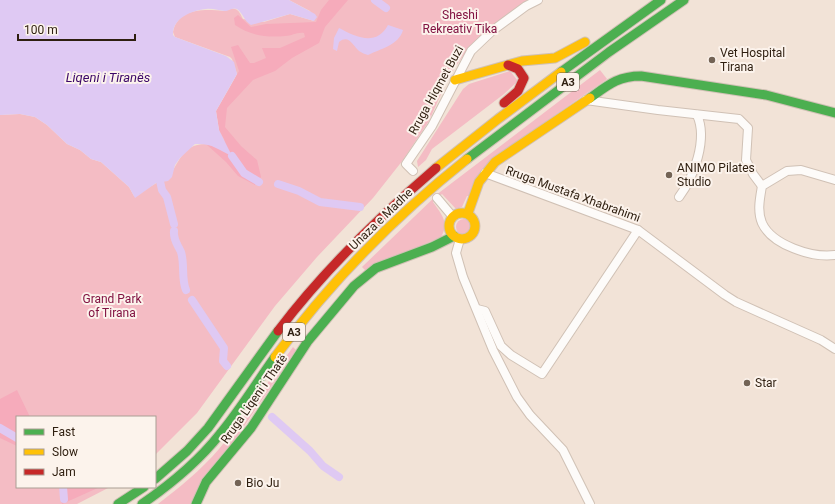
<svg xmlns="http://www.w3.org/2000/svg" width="835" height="504" viewBox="0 0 835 504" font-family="Roboto,sans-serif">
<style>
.green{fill:#f4bcc4}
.forest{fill:#f6abbb}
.water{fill:#dfc9f3}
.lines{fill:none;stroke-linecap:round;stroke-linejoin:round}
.canal{stroke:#dfc9f3;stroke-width:8}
.street-casing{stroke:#d0c1b5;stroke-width:10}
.fast-casing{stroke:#d0c1b5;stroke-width:11}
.slow-casing{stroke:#d0c1b5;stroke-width:11}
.jam-casing{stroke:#d0c1b5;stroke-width:11}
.street{stroke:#fdfbf9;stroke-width:8}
.fast{stroke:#4caf50;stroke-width:9}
.slow{stroke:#ffc107;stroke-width:9}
.jam{stroke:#c62828;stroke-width:9}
.poi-dot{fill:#736355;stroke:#fcf3ec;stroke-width:1.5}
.labels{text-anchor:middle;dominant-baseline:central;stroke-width:4;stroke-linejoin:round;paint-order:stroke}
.shield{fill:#fcf3ec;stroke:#6c5e51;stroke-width:1}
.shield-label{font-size:11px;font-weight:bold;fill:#2e1e0f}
.park-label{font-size:12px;fill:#821342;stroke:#fcf3ec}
.poi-label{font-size:12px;fill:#2e1e0f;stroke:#fcf3ec;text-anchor:start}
.street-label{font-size:12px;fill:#2e1e0f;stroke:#fcf3ec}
.water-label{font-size:13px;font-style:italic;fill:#3b0667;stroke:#fcf3ec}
</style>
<rect width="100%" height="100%" fill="#f2e3d7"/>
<g class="green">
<path d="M289,0h238l-48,37 -14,16 -16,23 -20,45 -26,39 -30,38 -56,59 -42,49 -78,107 -42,42v-38h-138v70h93l-33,17h-77v-389l20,-1 15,3 12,8 20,19 13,6 11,9 10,3 28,25 5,9 26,-15h5c15,-16 15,-37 41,-37l13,-14 11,-42 7,-14 -5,-15 -2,-2 -55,-20 -2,-5c5,-24 31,-23 50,-21 4,0 8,-4 12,-2 4,1 6,6 8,10l21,3 26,-8 24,7 -4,-10z"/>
<path d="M600,70l7,9 -112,78 -26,39h-2l-5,11 -6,2 -14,-15 -9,8c8,12 17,20 8,35l-76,33 -3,-3 78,-75z"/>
<path d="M510,71l8,10 -14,13 -72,55 -6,11 -8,7 -1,-6 46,-72 6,-5z"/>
<circle cx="464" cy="227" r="8"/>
<path d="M293,347l3,3 -105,154h-33c22,-17 43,-34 61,-55 27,-32 49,-68 74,-102z"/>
</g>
<g class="forest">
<path d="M329,0h19l-23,27 -6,16 -27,15 -17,13 -22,9 -26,28 -2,19 16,19 16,14 4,17 -6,8 -17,-9 -12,-14 -20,-18 13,4 8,5 -3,-14 -5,-9 -3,-19 23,-40 -8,-24 7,-2 12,18h4l12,-5 -4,-10h18l25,-11 -1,-4c-7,-1 -12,3 -19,3 -18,2 -36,-1 -50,-11l-1,-7 4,-3 13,12 15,-3 50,-2 5,-12z"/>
<path d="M17,390l13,27h-13v29l-17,-8v-39z"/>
<path d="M59,487h41l-38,17z"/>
</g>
<g class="water">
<path d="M0,0h289l26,14 2,3 -3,4 -24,-7 -39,11c-7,-4 -8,-12 -14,-16 -5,-2 -8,2 -12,2 -6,0 -12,-3 -19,-2 -13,1 -34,9 -33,26l2,2 51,19 8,6 3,12 -21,37 3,19 13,26c-15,-7 -20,-13 -37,-12l-15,14 -5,7 -3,12 -4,4 -12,2 -21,15 -6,-11 -28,-25 -10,-3 -11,-9 -13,-6 -20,-19 -12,-8 -15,-3 -20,1z"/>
<path d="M388,25l15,5c-4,15 -23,19 -35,25 -3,-1 -6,-2 -9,-4 -6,-5 -10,-17 -20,-9l-2,9 -4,-2 1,-11 5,-10c17,9 37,19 49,-3z"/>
</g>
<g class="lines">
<g class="canal">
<path d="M375,0l11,8"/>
<path d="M232,156l12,17 15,9"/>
<path d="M160,181l2,9 5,7 7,27"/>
<path d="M278,184l21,7 21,11 40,5"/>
<path d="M174,231c-1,9 4,14 7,21 4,13 0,26 5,38"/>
<path d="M192,300l32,48 -1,13 4,5"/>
<path d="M272,417l38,34 13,15 16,11"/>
<path d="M0,428l17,10"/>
<path d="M63,487l1,12"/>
</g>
<defs>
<g id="street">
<path d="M586,100l72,10 81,9 9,9 -2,32 7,14 9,12"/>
<path d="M413,171l-7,-7 26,-38 39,-75 21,-20 34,-25 12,-6"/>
<path d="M485,173l153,57 87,65 11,7 85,38 14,9"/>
<path d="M835,180l-34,-10 -14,1 -25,15c-2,12 -5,25 0,37 10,22 50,35 73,32"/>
<path d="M679,197c15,-20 29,-58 18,-82"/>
<path d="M437,198l16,19"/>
<path d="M460,239l-4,14 7,24 30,73 24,47 13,18 33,35 27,54"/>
<path d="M477,309l8,2 16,35 10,9 31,19 96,-144"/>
</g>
<g id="fast">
<path d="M561,72l100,-72"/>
<path d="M590,98c18,-13 28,-22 51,-22l125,19 69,18"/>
<path d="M467,159l142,-107 75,-52"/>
<path d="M155,479l32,-28 21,-23 70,-97"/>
<path d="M118,504l26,-17"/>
<path d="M142,504c29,-20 56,-42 78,-70 20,-24 37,-52 55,-77"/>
<path d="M196,504l10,-22 45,-54 57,-87 46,-55 22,-18 56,-21 22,-11"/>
</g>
<g id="slow">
<path d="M455,80l67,-19 33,-3 30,-16"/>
<path d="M436,168l62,-49 63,-47"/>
<circle cx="462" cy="226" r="13"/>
<path d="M468,213l11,-31 16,-20 95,-64"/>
<path d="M275,357c55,-75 119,-140 192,-198"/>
</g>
<g id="jam">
<path d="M504,103l14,-12 6,-13 -6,-9 -10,-4"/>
<path d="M278,331c46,-61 101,-114 158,-163"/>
</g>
</defs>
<use href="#street" class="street-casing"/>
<use href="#fast" class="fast-casing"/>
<use href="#slow" class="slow-casing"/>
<use href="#jam" class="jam-casing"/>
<use href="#street" class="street"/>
<use href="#fast" class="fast"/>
<use href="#slow" class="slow"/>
<use href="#jam" class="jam"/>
</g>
<g class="poi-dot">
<circle cx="712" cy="60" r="4"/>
<circle cx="669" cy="175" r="4"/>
<circle cx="747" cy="383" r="4"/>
<circle cx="238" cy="483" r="4"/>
</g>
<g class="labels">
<g class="shield">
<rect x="557" y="73" width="22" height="18" rx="3"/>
<rect x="283" y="323" width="22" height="18" rx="3"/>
</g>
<g class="shield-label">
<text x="568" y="82">A3</text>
<text x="294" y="332">A3</text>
</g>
<g class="park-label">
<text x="460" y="15">Sheshi<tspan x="460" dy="14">Rekreativ Tika</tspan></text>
<text x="112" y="299">Grand Park<tspan x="112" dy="14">of Tirana</tspan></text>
</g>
<g class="poi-label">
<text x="720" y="53">Vet Hospital<tspan x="720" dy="14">Tirana</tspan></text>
<text x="677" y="168">ANIMO Pilates<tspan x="677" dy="14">Studio</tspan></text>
<text x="755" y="383">Star</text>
<text x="246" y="483">Bio Ju</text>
</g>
<g class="street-label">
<text transform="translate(436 90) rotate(-61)">Rruga Hiqmet Buzi</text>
<text transform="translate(573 194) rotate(20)">Rruga Mustafa Xhabrahimi</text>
<text transform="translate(381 219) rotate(-44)">Unaza e Madhe</text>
<text transform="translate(254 399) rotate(-55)">Rruga Liqeni i Thatë</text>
</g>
<g class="water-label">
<text x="108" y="77">Liqeni i Tiranës</text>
</g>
</g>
<rect x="16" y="416" width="140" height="72" fill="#fcf3ec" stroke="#aa9e94"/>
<rect x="24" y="429" width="20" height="6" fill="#4caf50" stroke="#aa9e94"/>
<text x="52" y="436" font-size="12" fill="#2e1e0f">Fast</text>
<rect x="24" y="449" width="20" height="6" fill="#ffc107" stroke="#aa9e94"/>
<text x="52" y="456" font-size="12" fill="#2e1e0f">Slow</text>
<rect x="24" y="469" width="20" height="6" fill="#c62828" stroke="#aa9e94"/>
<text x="52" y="476" font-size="12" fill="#2e1e0f">Jam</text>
<path d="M18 34v6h117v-6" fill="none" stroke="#2e1e0f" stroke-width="2"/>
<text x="24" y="34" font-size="12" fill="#2e1e0f" stroke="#fcf3ec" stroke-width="3" paint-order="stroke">100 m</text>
</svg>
